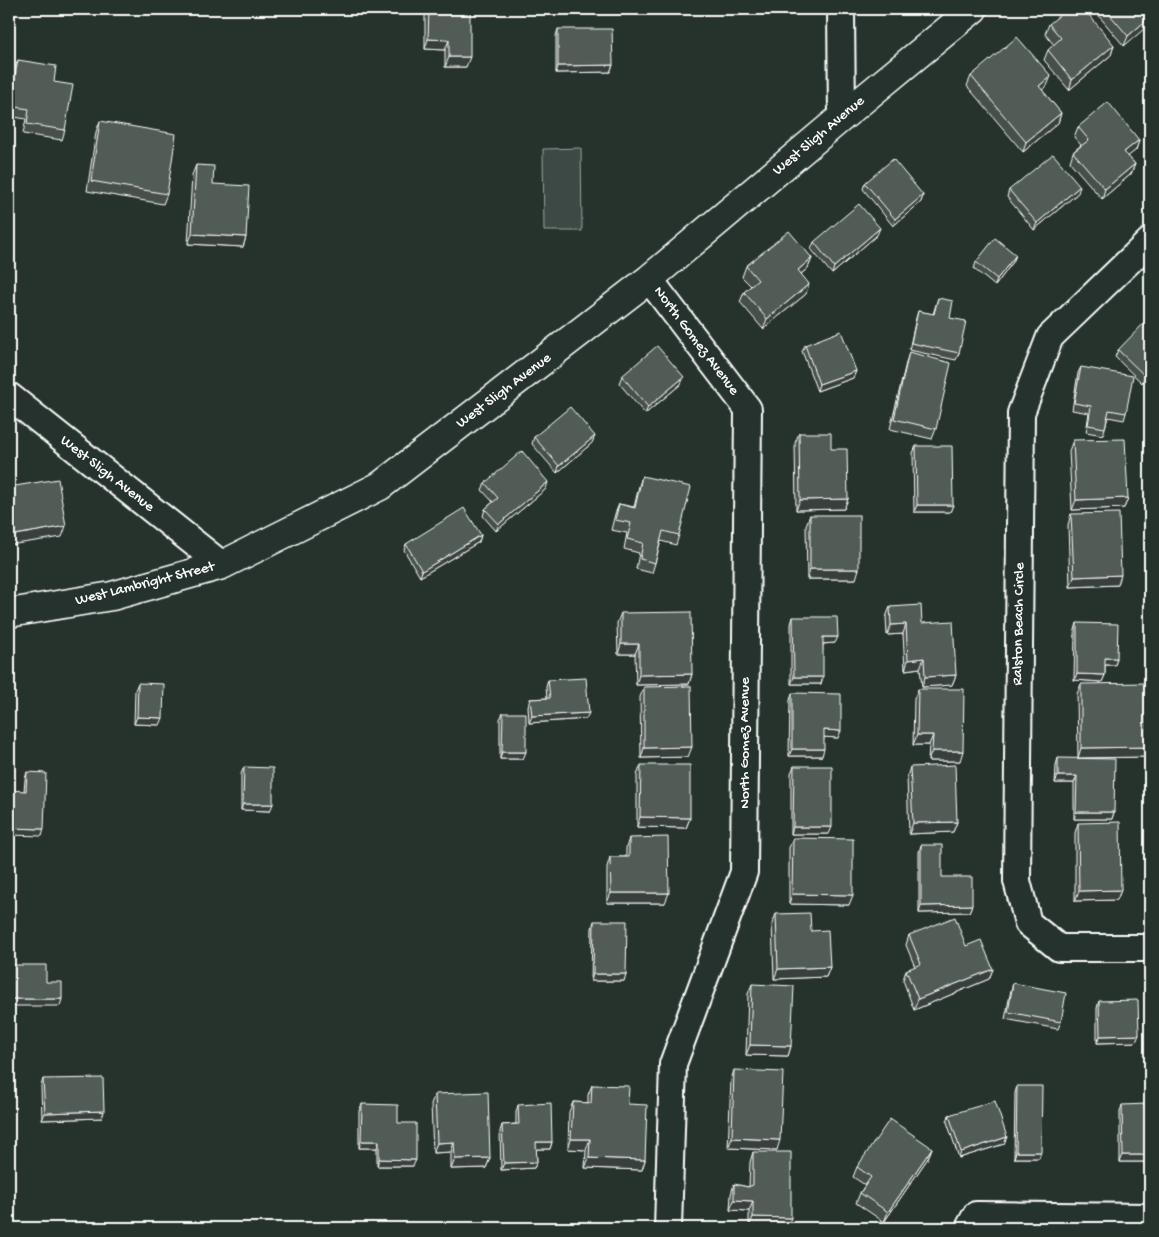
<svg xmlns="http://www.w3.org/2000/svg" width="1159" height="1237" viewBox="0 0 1159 1237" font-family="'Gochi Hand',sans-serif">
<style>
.green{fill:#3e4944;stroke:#9ea4a2}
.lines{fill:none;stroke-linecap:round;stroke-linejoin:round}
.street-casing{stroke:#fff;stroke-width:30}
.secondary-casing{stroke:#fff;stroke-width:31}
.street{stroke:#26332d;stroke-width:26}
.secondary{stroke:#26332d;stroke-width:28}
.wall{fill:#464f4b;stroke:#fff}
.shaded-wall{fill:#39403d;stroke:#fff}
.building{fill:#515c57;stroke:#fff}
.labels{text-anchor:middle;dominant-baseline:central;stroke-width:4;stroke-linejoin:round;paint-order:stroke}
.street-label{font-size:15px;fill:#fff;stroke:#26332d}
</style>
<rect width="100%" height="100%" fill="#26332d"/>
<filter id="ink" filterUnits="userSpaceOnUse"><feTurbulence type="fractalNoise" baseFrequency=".02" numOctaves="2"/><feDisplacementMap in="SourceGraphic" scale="10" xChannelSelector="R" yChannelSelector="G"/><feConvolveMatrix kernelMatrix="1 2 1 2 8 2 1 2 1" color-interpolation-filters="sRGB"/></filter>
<g filter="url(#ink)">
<path class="green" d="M581,148l1,83h-38l-1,-82z"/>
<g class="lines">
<defs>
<g id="street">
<path d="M841,9l1,108"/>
<path d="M1150,241l-100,96 -29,76 -4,468 11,42 31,25h91"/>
<path d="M649,279l99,130 -4,463 -71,192 -5,164"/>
<path d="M9,396l213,169"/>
<path d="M969,1228l7,-13 174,2"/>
</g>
<path id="secondary" d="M9,613l103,-17 110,-31 158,-79 269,-207 193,-162 131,-108"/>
</defs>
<use href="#street" class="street-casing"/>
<use href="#secondary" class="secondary-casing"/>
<use href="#street" class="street"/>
<use href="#secondary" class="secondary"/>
</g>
<g class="wall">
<path d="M425,9h45l-4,58h-21v-17l-20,-1z"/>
<path d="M1093,9h57l-26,37z"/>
<path d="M1049,24l65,21 -3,10 -42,35 -25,-30 4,-10 6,-5 -9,-11z"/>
<path d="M558,29l55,36 -3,7 -54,1v-37z"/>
<path d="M18,60l36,22 11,48 -3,10 -39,-6 3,-15 -17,-3v-41h4l1,-5z"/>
<path d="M971,76l76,10 -5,4 19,23 -3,10 -35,29 -56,-66z"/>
<path d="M100,121l67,73 -4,10 -76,-13 9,-59z"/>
<path d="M1078,127l61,13 -3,10 -8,6 7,8 -4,10 -29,25 -32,-37 3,-10 8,-7 -7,-8z"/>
<path d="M196,165l17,19 33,53 -3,10 -55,-3 4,-69z"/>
<path d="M865,183l58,12 -2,7 -28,24 -30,-37z"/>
<path d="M1009,190l69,3 -44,37 -27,-33z"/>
<path d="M877,235l-45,39 -21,-25 3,-7z"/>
<path d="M1016,255l-3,7 -18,24 -21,-17 2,-7z"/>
<path d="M812,258l-4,10 -7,6 5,20 -43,35 -23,-27 4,-10 7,-6 -9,-9 4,-11z"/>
<path d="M938,298l12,20 9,35 -3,7 -47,-10 7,-32 2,-7 15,3z"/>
<path d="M805,345l51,26 -3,7 -36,13 -15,-40z"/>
<path d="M1118,350l32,24 -8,9 -27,-26z"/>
<path d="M909,352l27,77 -4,10 -42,-10 16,-66z"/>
<path d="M1081,367l45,46 -2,7 -16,-3 -3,11 -2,7 -17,-3 3,-19 -17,-3 6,-37z"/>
<path d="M622,376l59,8 -36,30 -26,-31z"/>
<path d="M799,433l32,16 17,50 -4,10 -48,1 -1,-67z"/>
<path d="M534,437l58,6 -35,30 -25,-29z"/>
<path d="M1073,440l55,58 -4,10 -52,2 -3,-59z"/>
<path d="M916,446l37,59 -3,7h-36l-1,-59z"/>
<path d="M642,476l37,59 -3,10 -15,-4 -6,22 -3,10 -16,-4 3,-16 -15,-4 3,-16 -16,-3 4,-16 4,-10 15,3 5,-21z"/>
<path d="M485,483l61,6 -50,42 -13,-15 2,-7 8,-7 -11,-12z"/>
<path d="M1071,514l47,71 -48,2 -2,-62z"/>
<path d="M810,515l46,64h-49l-1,-54z"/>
<path d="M481,535l-2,7 -59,35 -16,-27 2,-6z"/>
<path d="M890,607l32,16 34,52 -4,10 -30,2 -2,-19 -15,2 -2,-36 -16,1 -1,-18z"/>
<path d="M621,613l71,61 -3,10 -53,1 -1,-31h-17l-1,-31z"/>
<path d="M793,617l42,26 -12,1 -2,40h-30v-60z"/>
<path d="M1077,623l40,35 -2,7h-10v10l-3,7 -28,-2 1,-50z"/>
<path d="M548,680l38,39 -57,4 -1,-17 2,-7 17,-1 -1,-11z"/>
<path d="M138,683l22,42 -26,-1 1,-34z"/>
<path d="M1081,684l65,73 -68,1 -1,-64z"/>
<path d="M644,687l44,70 -47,1 -1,-61z"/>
<path d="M918,689l42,72h-32l1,-16h-16l1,-46z"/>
<path d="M792,693l46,45 -14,-1 -2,19h-33l1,-56z"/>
<path d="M503,713l20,46h-23v-40z"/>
<path d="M1058,758l56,54 -2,7h-38v-36h-19l1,-18z"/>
<path d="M641,765l49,53 -4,10 -49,-1v-52z"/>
<path d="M794,766l35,68h-38v-61z"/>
<path d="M244,767l26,44 -29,-1v-36z"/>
<path d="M910,767l47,55 -4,10 -44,2 -2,-57z"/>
<path d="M27,772l15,64 -18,-45 1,-12z"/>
<path d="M1078,823l43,67 -4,10 -42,1v-68z"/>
<path d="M629,838l36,65h-58v-36l3,-10h16v-9z"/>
<path d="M793,838l56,67 -60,-1v-56z"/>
<path d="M921,845l21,32 30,28 -3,7 -50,1v-61z"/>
<path d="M776,914l54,53 -4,10 -52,2 -2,-55z"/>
<path d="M594,921l32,53 -2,7h-33l1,-53z"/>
<path d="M909,935l57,11 27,23 -4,10 -75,31 -11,-30 3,-10 9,-3 -9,-22z"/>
<path d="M1013,983l48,39 -3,7 -53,-10 6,-29z"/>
<path d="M752,984l39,62 -3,10 -42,-1 2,-61z"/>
<path d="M1099,1001l37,41 -39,1v-35z"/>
<path d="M734,1070l43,80 -49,-2 3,-68z"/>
<path d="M43,1079l61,32 -2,7 -60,2 -1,-34z"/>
<path d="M592,1085l36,19 17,56 -3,10 -57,-2 1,-18 -18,-1 1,-37 4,-10 15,1v-8z"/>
<path d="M1017,1086l22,72h-25l1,-65z"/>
<path d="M435,1094l55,64 -4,10 -35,1v-17l-18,1 -2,-49z"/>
<path d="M362,1104l36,19 15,43h-36v-18h-18v-37z"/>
<path d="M518,1105l34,37 -2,7h-14l1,13 -3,6 -33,2 -1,-39 2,-6 14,-1v-12z"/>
<path d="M1122,1105l23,57h-25v-50z"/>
<path d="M949,1115l55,29 -45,14 -12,-36z"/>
<path d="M932,1148l-4,10 -44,64 -28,-19 4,-10 5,-8 -12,-8 4,-10z"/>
<path d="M753,1152l34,76 -38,-1v-16l-19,-1 1,-16 3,-10 14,3 1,-1 1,-24z"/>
</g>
<g class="shaded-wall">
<path d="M1150,17v7l-26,22 4,-10z"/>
<path d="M428,39l21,1 -4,10 -20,-1z"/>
<path d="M1114,45l-3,10 -42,35 3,-10z"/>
<path d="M449,57h21l-4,10h-21z"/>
<path d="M613,65l-3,7 -54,1 2,-7z"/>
<path d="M1051,76l-4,10 -12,10 4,-10z"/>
<path d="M1061,113l-3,10 -35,29 3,-10z"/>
<path d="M1139,140l-3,10 -15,12 3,-10z"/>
<path d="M1135,164l-4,10 -29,25 3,-10z"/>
<path d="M1080,186l-2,7 -44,37 3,-7z"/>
<path d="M923,195l-2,7 -28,24 2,-7z"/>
<path d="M880,228l-3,7 -45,39 2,-7z"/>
<path d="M192,234l54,3 -3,10 -55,-3z"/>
<path d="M1016,255l-3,7 -18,24 2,-7z"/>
<path d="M812,258l-4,10 -14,12 4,-10z"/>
<path d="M809,284l-3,10 -43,35 4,-10z"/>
<path d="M1150,370v4l-8,9 3,-7z"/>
<path d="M856,371l-3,7 -36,13 2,-7z"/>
<path d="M684,377l-3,7 -36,30 3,-7z"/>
<path d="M595,436l-3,7 -35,30 2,-7z"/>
<path d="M548,482l-2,7 -50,42 3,-7z"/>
<path d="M1128,498l-4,10 -52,2 4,-10z"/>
<path d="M848,499l-4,10 -48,1 4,-10z"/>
<path d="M917,505h36l-3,7h-36z"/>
<path d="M66,526l-4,11 -53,8v-9z"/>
<path d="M481,535l-2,7 -59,35 2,-6z"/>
<path d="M810,569h49l-3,10h-49z"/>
<path d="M1121,575l-3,10 -48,2 4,-10z"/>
<path d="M906,624l-3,10 -16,1 4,-10z"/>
<path d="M823,637h15l-3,6 -14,1z"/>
<path d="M621,644h18l-4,10h-17z"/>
<path d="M924,658l-4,10 -15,2 3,-10z"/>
<path d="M1105,658h12l-2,7h-12z"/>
<path d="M692,674l-3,10 -53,1 3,-10z"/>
<path d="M1077,674l28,1 -3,7 -28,-2z"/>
<path d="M956,675l-4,10 -30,2 3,-10z"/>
<path d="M794,677h29l-2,7h-30z"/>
<path d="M589,713l-3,6 -57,4 3,-7z"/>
<path d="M137,717l26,1 -3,7 -26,-1z"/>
<path d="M824,730l17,1 -3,7 -16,-1z"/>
<path d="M917,735h16l-4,10h-16z"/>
<path d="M692,747l-4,10 -47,1 3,-10z"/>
<path d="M1150,747l-4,10 -68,1 3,-10z"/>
<path d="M792,749h32l-2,7h-33z"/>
<path d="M932,751h31l-3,10h-32z"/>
<path d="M502,752h24l-3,7h-23z"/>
<path d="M1058,776h19l-3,7h-19z"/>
<path d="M243,804h30l-3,7 -29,-1z"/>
<path d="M1076,812h38l-2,7h-38z"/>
<path d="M640,817l50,1 -4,10 -49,-1z"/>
<path d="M957,822l-4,10 -44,2 4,-11z"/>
<path d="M793,827h39l-3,7h-38z"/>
<path d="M9,828l35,1 -2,7 -33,-1z"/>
<path d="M1121,890l-4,10 -42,1 4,-10z"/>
<path d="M611,893h58l-4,10h-58z"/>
<path d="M792,894l61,1 -4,10 -60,-1z"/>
<path d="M972,905l-3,7 -50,1 2,-7z"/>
<path d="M830,967l-4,10 -52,2 4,-10z"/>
<path d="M993,969l-4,10 -75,31 4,-11z"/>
<path d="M593,974h33l-2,7h-33z"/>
<path d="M9,999h53l-2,7h-51z"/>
<path d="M1139,1035l-3,7 -39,1 3,-7z"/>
<path d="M750,1045l41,1 -3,10 -42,-1z"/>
<path d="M104,1111l-2,7 -60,2 3,-7z"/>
<path d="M1007,1137l-3,7 -45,14 2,-6z"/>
<path d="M732,1138l48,2 -3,10 -49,-2z"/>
<path d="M571,1139h19l-4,11 -18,-1z"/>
<path d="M361,1141h18l-2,7h-18z"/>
<path d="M454,1142l-3,10 -18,1 4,-10z"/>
<path d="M536,1142h16l-2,7h-17z"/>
<path d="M932,1148l-4,10 -44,64 4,-10z"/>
<path d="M1016,1152h25l-2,6h-25z"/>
<path d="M1123,1155h25l-3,7h-25z"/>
<path d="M490,1158l-4,10 -35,1 4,-10z"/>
<path d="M589,1158l56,2 -3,10 -57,-2z"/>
<path d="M379,1159l37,1 -3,6h-36z"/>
<path d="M537,1162l-3,6 -33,2 3,-7z"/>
<path d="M734,1200l19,1 -4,10 -19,-1z"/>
<path d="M753,1217l38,1 -4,10 -38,-1z"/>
</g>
<g class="building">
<path d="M429,9h41v48h-21v-17l-21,-1z"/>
<path d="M1067,9h17l30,36 -42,35 -24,-30 13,-12 -12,-14z"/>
<path d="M1105,9h45v8l-22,19z"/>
<path d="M558,29h54l1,36 -55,1z"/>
<path d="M1017,37l34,39 -12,10 22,27 -35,29 -55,-66z"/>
<path d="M18,60l38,6 -2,16 19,3 -8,45 -38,-6 2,-15 -20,-3v-31l6,1z"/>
<path d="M1108,102l31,38 -15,12 11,12 -30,25 -32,-37 16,-12 -11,-13z"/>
<path d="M100,121l76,13 -9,60 -76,-13z"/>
<path d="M1053,154l27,32 -43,37 -28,-33z"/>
<path d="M893,159l30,36 -28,24 -30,-36z"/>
<path d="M196,165l18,1 -1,18 36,2 -3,51 -54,-3z"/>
<path d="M859,204l21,24 -46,39 -20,-25z"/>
<path d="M789,231l23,27 -14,12 11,14 -42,35 -23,-27 14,-12 -12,-14z"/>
<path d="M995,238l21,17 -19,24 -21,-17z"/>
<path d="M938,298l15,3 -3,17 16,3 -7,32 -48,-10 7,-32 16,3z"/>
<path d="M1150,317v53l-5,6 -27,-26z"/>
<path d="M841,331l15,40 -37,13 -14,-39z"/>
<path d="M657,346l27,31 -36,30 -26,-31z"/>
<path d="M909,352l42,11 -15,66 -42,-10z"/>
<path d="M1081,367l52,9 -7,37 -17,-3 -4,18 -17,-3 3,-19 -17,-3z"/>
<path d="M570,407l25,29 -36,30 -25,-29z"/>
<path d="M799,433h32v16h16l1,50 -48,1z"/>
<path d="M1125,439l3,59 -52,2 -3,-60z"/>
<path d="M916,446h36l1,59h-36z"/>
<path d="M522,451l26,31 -49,42 -14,-15 13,-11 -13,-15z"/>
<path d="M642,476l49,11 -12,48 -16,-4 -8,32 -15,-4 3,-16 -16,-4 4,-16 -16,-3 4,-16 16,4z"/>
<path d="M58,479l8,47 -57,10v-49z"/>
<path d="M464,508l17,27 -59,36 -16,-27z"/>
<path d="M1119,513l2,62 -47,2 -3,-63z"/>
<rect x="810" y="515" width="49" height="54"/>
<path d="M921,605l1,18 31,-2 3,54 -31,2 -1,-19 -16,2 -2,-36 -15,1 -1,-18z"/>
<path d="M691,612l1,62 -53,1v-31h-18v-31z"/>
<path d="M793,617h44l1,20h-15v40h-29z"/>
<path d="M1077,623l41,1 -1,34h-12v17l-28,-1z"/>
<path d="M586,678l3,35 -57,3 -2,-17 20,-1 -2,-18z"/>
<path d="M138,683l26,1 -1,34 -26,-1z"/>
<path d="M1149,683l1,64 -69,1v-64z"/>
<path d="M691,686l1,61 -48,1v-61z"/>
<path d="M918,689h46l-1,62h-31l1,-16h-16z"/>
<path d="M792,693l49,1v37l-17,-1v19h-32z"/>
<path d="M503,713h23v39h-24z"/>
<path d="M1058,758l57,1 -1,53h-38l1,-36h-19z"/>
<path d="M641,765h49v53l-50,-1z"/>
<path d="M955,765l2,57 -44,1 -3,-56z"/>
<path d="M794,766h38v61h-39z"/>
<path d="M244,767l29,1v36h-30z"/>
<path d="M27,772l19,1 -2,56 -35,-1v-38l17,1z"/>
<path d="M1120,822l1,68 -42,1 -1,-68z"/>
<path d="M668,837l1,56h-58l-1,-36h19v-19z"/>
<path d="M793,838l60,1v56l-61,-1z"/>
<path d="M921,845h21v32h30v28l-51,1z"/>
<path d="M810,913l1,18 17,-1 2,37 -52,2 -2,-55z"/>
<path d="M955,917l11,29 15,-6 12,29 -75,30 -12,-29 15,-6 -12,-29z"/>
<path d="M594,921h33l-1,53h-33z"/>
<path d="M9,965h37v17h16v17h-53z"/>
<path d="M1013,983l53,10 -5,29 -53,-10z"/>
<path d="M752,984l42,2 -3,60 -41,-1z"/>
<path d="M1138,1000l1,35 -39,1 -1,-35z"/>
<path d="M734,1070l49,2 -3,68 -48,-2z"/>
<path d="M103,1078l1,33 -59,2 -2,-34z"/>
<path d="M592,1085l37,1 -1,18 19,1 -2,55 -56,-2 1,-19h-19l2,-37 18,1z"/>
<path d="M1017,1086h25l-1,66h-25z"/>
<path d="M488,1092l2,66 -35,1 -1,-17 -17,1 -2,-49z"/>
<path d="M995,1101l12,36 -46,15 -12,-37z"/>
<path d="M551,1103l1,39h-16l1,20 -33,1 -2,-38 17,-1 -1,-19z"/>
<path d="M362,1104l36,1v18h18v37l-37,-1v-18h-18z"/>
<path d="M1147,1104l1,51h-25l-1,-50z"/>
<path d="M890,1119l42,29 -44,64 -28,-19 11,-16 -14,-10z"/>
<path d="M753,1152h38v66l-38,-1v-16l-19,-1v-16l14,3 5,-2z"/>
<rect x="846" y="1223" width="31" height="5"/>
</g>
</g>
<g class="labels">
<g class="street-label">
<text transform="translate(819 136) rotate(-40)">West Sligh Avenue</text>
<text transform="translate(696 341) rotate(53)">North Gomez Avenue</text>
<text transform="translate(504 391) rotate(-37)">West Sligh Avenue</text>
<text transform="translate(107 474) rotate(38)">West Sligh Avenue</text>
<text transform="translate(145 584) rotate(-14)">West Lambright Street</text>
<text transform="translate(1019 624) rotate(-89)">Ralston Beach Circle</text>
<text transform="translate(745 743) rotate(-90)">North Gomez Avenue</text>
</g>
</g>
<rect width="1159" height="1237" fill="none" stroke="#26332d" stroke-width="30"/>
<rect x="15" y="15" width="1129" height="1207" fill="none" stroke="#fff" stroke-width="2" filter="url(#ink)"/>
</svg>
